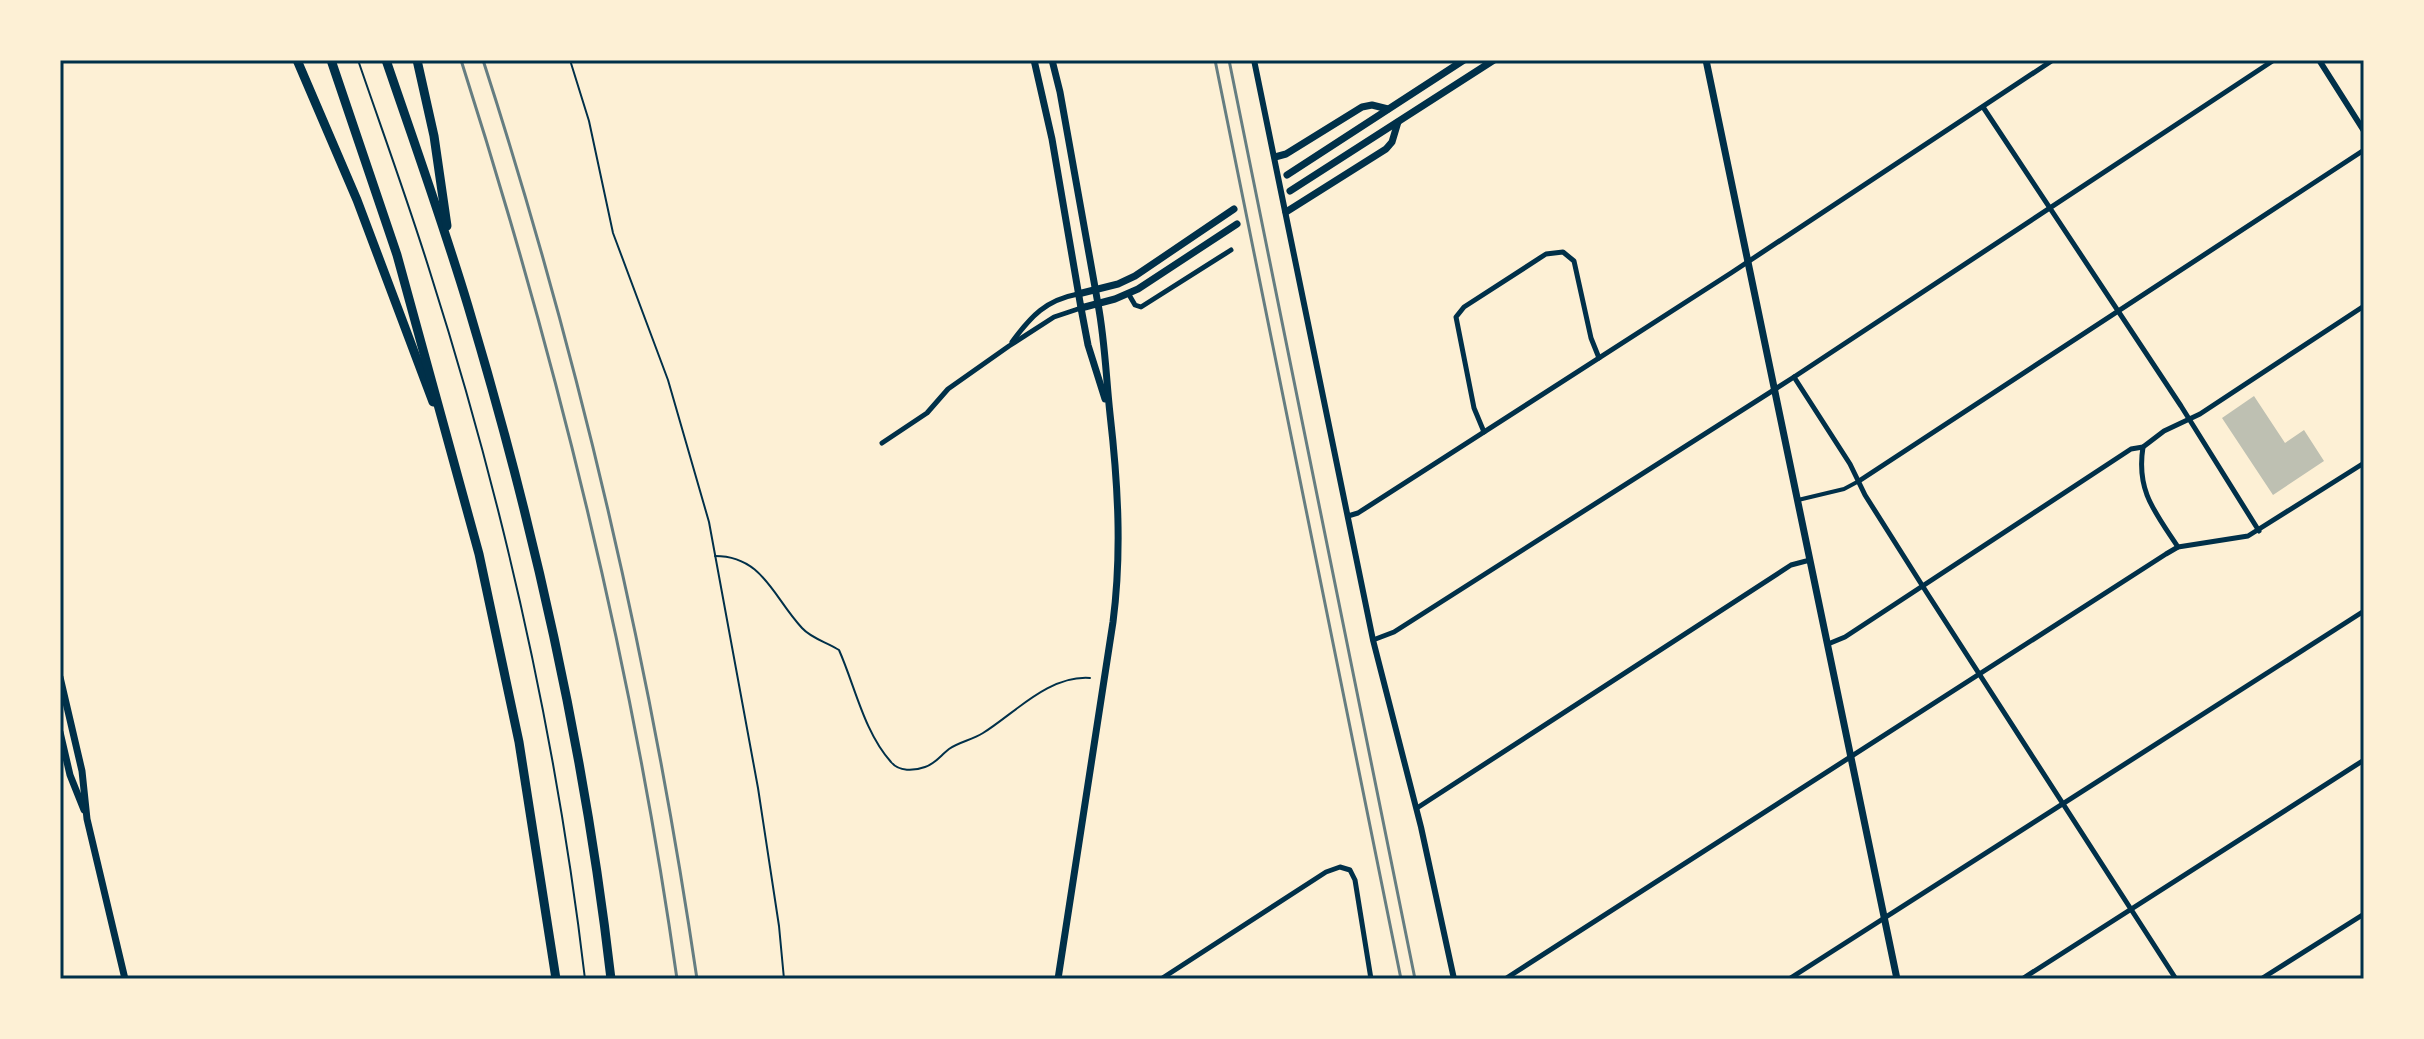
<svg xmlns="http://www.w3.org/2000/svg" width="2424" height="1039" viewBox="0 0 2424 1039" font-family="'Sofia Sans Condensed',sans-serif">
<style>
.building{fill:#bec0b2}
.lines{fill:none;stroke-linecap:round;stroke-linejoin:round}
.path{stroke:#003049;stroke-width:2}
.service{stroke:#003049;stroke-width:2}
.pedestrian{stroke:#003049;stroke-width:4}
.minor{stroke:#003049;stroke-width:5}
.tertiary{stroke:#003049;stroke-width:6}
.secondary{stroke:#003049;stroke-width:7}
.primary{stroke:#003049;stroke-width:7}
.motorway{stroke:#003049;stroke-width:9}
.rail{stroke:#657d81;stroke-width:3}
.neatline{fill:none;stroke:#003049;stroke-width:3}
</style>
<rect width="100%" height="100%" fill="#fdf0d5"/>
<path class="building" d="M2254,396l31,47 19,-13 20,31 -51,34 -51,-77z"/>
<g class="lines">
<g class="path">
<path d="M570,60l19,61 24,112 55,147 41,142 49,266 21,138 5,53"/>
<path d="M715,556c48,0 58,41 87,72 10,11 25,14 37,22 16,36 25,82 52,112 8,10 23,9 34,5 10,-3 16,-12 24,-18 10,-7 23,-9 34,-16 32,-20 66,-58 107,-55"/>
</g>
<path class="service" d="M358,60c24,70 50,141 72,212 73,229 127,468 155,707"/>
<path class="pedestrian" d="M1798,500l46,-11 15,-8"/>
<g class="minor">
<path d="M1983,107l198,299 78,125"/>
<path d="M1128,293l7,12 6,2 90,-57"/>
<path d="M1012,342c19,-26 34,-42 66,-48"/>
<path d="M1794,377l56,87 15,31 62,98 249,386"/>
<path d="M1484,432l-10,-24 -18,-91 8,-10 82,-53 17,-2 11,9 17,77 8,20"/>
<path d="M882,443l45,-30 21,-24 61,-43 45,-29 27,-9"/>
<path d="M2143,447c-7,44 12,65 35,100"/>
<path d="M1859,481l505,-331"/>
<path d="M1348,516l10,-3 373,-240 322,-213"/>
<path d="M1373,640l21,-8 400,-255 480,-317"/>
<path d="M1828,644l17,-7 286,-188 12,-2 21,-16 36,-17 164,-108"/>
<path d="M1417,808l374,-243 19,-5"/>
<path d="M1161,979l165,-107 14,-5 10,3 5,10 16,99"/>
<path d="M1505,979l661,-425 12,-7 70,-11 116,-73"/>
<path d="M1789,979l575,-368"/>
<path d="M2022,979l342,-219"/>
<path d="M2261,979l103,-65"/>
</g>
<g class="tertiary">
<path d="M1254,60l119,580 48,187 33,152"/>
<path d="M2319,60l45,71"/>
</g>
<g class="secondary">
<path d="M1081,308l7,37 17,54"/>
<path d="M60,677l22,94 5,48 38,160"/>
<path d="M60,732l10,43 14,35"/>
<path d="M1058,979l55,-357c9,-70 5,-138 -3,-208 -4,-37 -5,-73 -12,-110"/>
</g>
<g class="primary">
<path d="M1034,60l18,79 29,169 34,-9 23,-10 99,-65"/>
<path d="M1052,60l8,32 38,212"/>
<path d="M1706,60l191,919"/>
<path d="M1275,157l11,-3 76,-47 10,-2 16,4"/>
<path d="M1287,175l177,-115"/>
<path d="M1290,191l204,-131"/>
<path d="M1286,212l100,-63 6,-7 6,-20"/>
<path d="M1078,294l40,-10 17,-8 99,-67"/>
</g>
<g class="motorway">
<path d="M297,60l60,140 76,202"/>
<path d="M331,60l66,195 82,299 40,188 37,237"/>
<path d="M386,60c28,82 57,163 82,246 66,220 117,445 143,673"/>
<path d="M417,60l17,76 13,90"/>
</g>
<g class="rail">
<path d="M461,60c96,300 172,606 216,919"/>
<path d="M483,60c97,300 168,607 214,919"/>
<path d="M1215,60l186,919"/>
<path d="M1229,60l186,919"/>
</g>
</g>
<rect width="2424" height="1039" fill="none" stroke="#fdf0d5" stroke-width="124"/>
<rect x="62" y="62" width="2300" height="915" class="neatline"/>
</svg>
